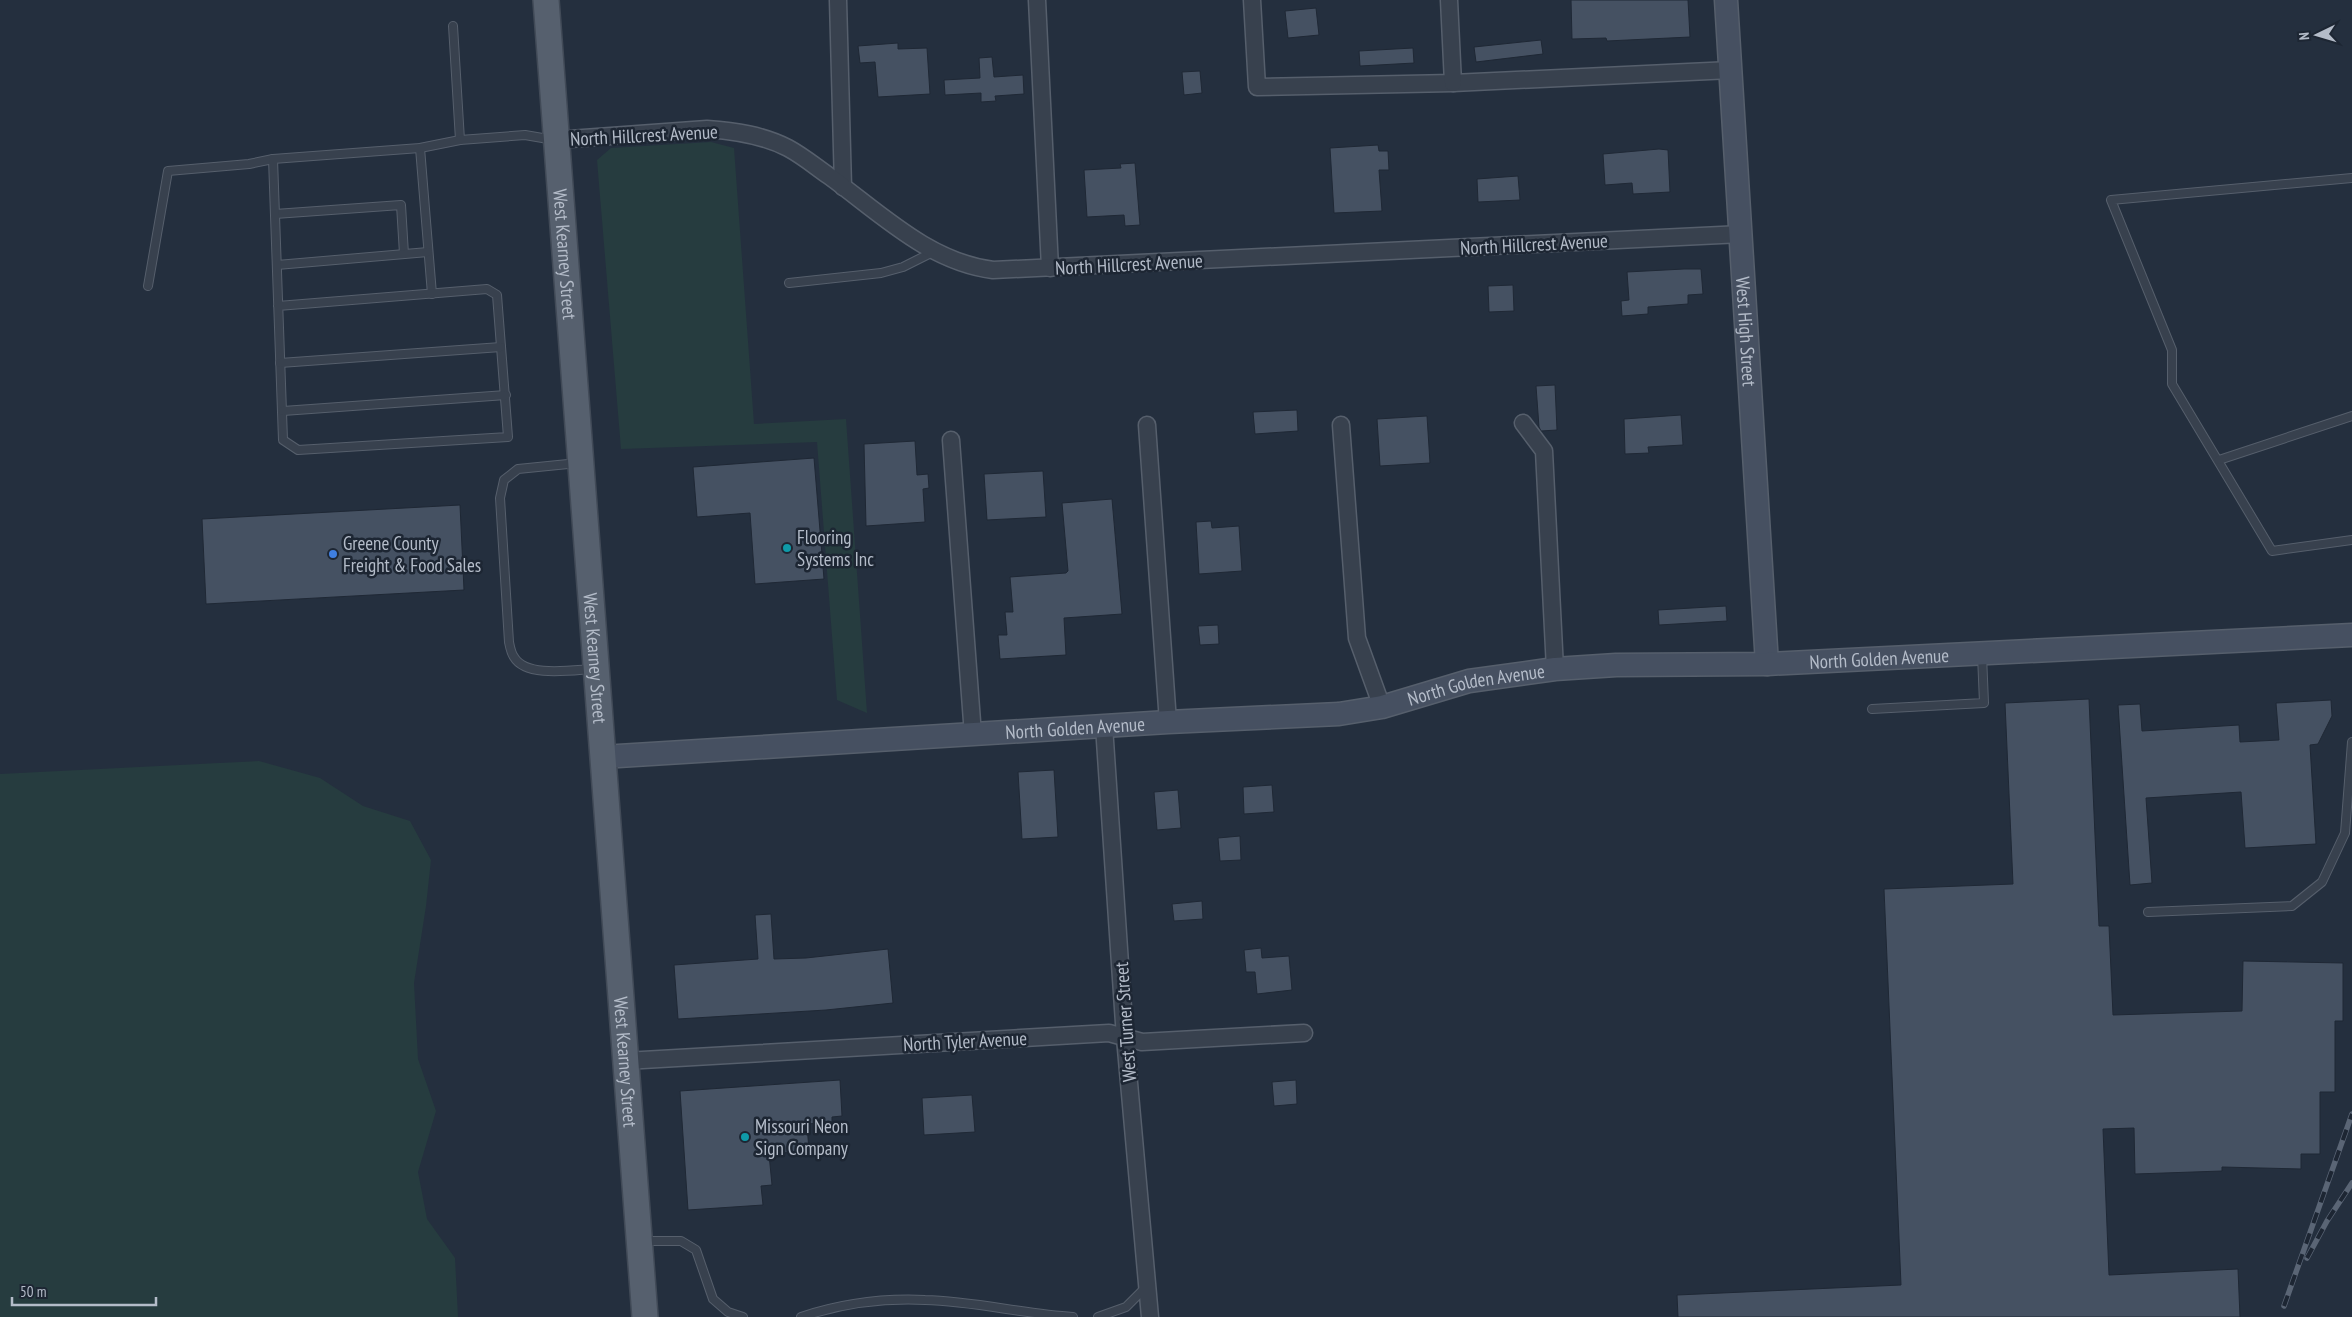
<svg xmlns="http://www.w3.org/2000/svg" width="2352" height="1317" viewBox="0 0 2352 1317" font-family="'PT Sans Narrow',sans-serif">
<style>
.green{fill:#263c3f}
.building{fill:#455162;stroke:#1f2835}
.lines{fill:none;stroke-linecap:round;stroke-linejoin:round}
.lane-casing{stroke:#565f6c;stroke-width:10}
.street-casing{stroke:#565f6c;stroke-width:19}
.secondary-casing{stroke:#565f6c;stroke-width:25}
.primary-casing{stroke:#414a57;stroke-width:28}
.lane{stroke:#38414e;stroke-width:8}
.street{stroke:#38414e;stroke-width:16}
.secondary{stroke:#465061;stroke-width:22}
.primary{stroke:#56606e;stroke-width:25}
.rail-casing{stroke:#5a6575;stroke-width:5.5}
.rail{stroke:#1d2633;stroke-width:4;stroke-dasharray:11;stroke-linecap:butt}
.culture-dot{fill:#0f9aa8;stroke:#1d2633;stroke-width:2}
.shop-dot{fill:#3f7fe0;stroke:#1d2633;stroke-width:2}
.labels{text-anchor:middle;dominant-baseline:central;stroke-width:5;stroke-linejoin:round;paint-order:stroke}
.street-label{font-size:19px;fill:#b4bcc9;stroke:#1d2633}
.poi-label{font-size:19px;fill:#b4bcc9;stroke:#1d2633;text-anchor:start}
</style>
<rect width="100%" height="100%" fill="#242f3e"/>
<g class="green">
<path d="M711,142l23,6 20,276 92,-5 21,294 -30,-13 -20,-258 -196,7 -24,-289 14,-12z"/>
<path d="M259,761l61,17 43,28 47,15 21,39 -5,46 -12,77 4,76 18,52 -18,61 9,47 28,39 3,59h-458v-543z"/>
</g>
<g class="building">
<path d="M1571,0h117l2,37 -83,4 -1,-3 -34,1z"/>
<path d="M1316,8l3,27 -31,3 -3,-27z"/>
<path d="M1541,40l2,14 -67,8 -2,-15z"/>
<path d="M898,43v6l29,-1 3,46 -52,3 -3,-35 -15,1 -2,-17z"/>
<path d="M1413,48l1,15 -54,3 -1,-15z"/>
<path d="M992,57l2,20 29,-2 1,19 -29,2 1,5 -15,1v-9l-36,2 -1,-15 36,-2 -1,-20z"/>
<path d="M1200,71l2,22 -18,2 -2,-23z"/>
<path d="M1378,145l1,6h9l1,19h-10l3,41 -48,2 -4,-65z"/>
<path d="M1659,149l9,1 2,42 -37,2 -1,-11 -27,2 -2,-31z"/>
<path d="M1135,163l5,62 -15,1 -1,-11 -37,2 -3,-47 37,-2 -1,-4z"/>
<path d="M1518,176l2,24 -42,2 -1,-23z"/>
<path d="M1684,269h17l2,25 -15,1v9l-40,3v7l-26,2 -1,-15 8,-1 -2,-28z"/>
<path d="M1513,285l1,26 -25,1 -1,-26z"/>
<path d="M1555,385l2,45 -16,1 -2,-4 -3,-41z"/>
<path d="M1297,410l1,21 -43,3 -2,-22z"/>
<path d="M1681,415l2,30 -35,2 1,6 -24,1 -1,-35z"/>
<path d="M1427,416l3,47 -50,3 -3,-47z"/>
<path d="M915,441l2,34 11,-1 1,14 -6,1 2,33 -59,4 -2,-82z"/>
<path d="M814,458l10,121 -69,5 -5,-71 -53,4 -4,-50z"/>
<path d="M1043,471l3,46 -59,3 -3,-46z"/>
<path d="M1112,499l10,115 -58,4 2,37 -66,4 -2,-24h9l-2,-23h8l-3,-35 56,-4 2,-2 -6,-68z"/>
<path d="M460,505l4,85 -258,14 -4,-85z"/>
<path d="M1211,521l1,7 27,-2 3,45 -43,3 -3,-52z"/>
<path d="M1726,606l1,15 -68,4 -1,-15z"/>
<path d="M1218,625l1,19 -19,1 -2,-19z"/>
<path d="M2089,699l10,227h10l4,89 129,-4 1,-50 100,2v58h-8v71h-15v62h-19v15l-79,-2v4l-87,3 -1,-46 -31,1 6,146 129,-6 2,48h-562l-1,-22 224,-10 -17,-396 129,-5 -8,-181z"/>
<path d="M2331,700l1,16 -14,28 -8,1 6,99 -71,4 -4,-56 -95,6 6,85 -22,2 -12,-180 22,-1 2,27 97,-6 1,17 39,-2 -3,-37z"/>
<path d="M1054,770l4,67 -36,2 -4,-67z"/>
<path d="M1272,785l2,27 -30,2 -1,-27z"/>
<path d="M1178,790l3,38 -24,2 -3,-38z"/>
<path d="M1240,836l1,24 -21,1 -2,-23z"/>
<path d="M1202,901l1,18 -29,2 -2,-17z"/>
<path d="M771,914l3,45 32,-1 82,-9 5,54 -67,7 -148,9 -4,-54 84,-6 -3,-44z"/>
<path d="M1261,948l1,10 27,-2 3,34 -35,4 -2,-22h-9l-2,-22z"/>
<path d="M840,1080l2,36 -10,1v5l-25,2 2,27 -40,3 3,31 -11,1 2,19 -75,5 -8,-119z"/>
<path d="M1296,1080l1,24 -23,2 -2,-24z"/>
<path d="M972,1095l3,37 -51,3 -2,-37z"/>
</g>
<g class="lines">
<defs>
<g id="lane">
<path d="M453,26l7,114"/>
<path d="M420,148l12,146"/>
<path d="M2352,178l-241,22 61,150v34l100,167 80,-11"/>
<path d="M275,214l126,-9 3,49"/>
<path d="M277,265l151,-13"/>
<path d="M789,283l92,-10 22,-6 30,-15"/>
<path d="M148,286l20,-115 81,-7 24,-5"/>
<path d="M278,306l209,-17 10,6 11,142 -210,13 -15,-10 -10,-281 147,-11 40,-8 65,-5 29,5"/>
<path d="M280,363l221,-16"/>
<path d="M283,411l223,-16"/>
<path d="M2219,460l133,-44"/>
<path d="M578,463l-60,6 -14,11 -4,18 9,144c1,5 2,11 5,15 12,21 59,13 79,12"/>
<path d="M1872,709l112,-6 -2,-48"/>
<path d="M2148,912l144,-6 30,-24 23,-49 7,-91"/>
<path d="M643,1241h38l15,9 17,49 15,13 15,5"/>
<path d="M801,1317c39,-13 82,-19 124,-17 49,1 98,14 148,17"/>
<path d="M1098,1317l28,-10 20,-20"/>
</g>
<g id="street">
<path d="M838,0l5,187"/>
<path d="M1037,0l13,268"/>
<path d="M1252,0l5,87 196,-4 278,-13"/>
<path d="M1449,0l4,83"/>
<path d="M556,140l151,-11c28,2 56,6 81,19 15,8 28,19 41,28 51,37 100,86 164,94l749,-36"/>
<path d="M1523,423l21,28 11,218"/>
<path d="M1147,425l21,297"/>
<path d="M1341,425l16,213 25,69"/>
<path d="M951,440l22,295"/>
<path d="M1104,726l21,312 25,279"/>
<path d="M625,1061l484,-28 33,9 162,-9"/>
</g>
<g id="secondary">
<path id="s1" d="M1726,0l41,664"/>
<path id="s2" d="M602,757l566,-35 171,-8 43,-7 87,-26 86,-12 61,-4 151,-1 585,-29"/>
</g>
<g id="primary">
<path id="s3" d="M546,0l99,1317"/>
</g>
</defs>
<use href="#lane" class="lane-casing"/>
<use href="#street" class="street-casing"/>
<use href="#secondary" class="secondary-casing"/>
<use href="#primary" class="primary-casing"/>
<use href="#lane" class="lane"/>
<use href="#street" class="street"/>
<use href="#secondary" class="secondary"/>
<use href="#primary" class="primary"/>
<defs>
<g id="rail">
<path d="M2307,1258l20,-37 25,-38"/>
<path d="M2284,1306l68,-192"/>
</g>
</defs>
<use href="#rail" class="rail-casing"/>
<use href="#rail" class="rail"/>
</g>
<g class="culture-dot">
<circle cx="787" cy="548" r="5"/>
<circle cx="745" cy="1137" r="5"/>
</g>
<circle class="shop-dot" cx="333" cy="554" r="5"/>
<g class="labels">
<g class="street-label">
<text transform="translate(644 135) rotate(-3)">North Hillcrest Avenue</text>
<text transform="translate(1534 244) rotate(-3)">North Hillcrest Avenue</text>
<text stroke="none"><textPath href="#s3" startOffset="255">West Kearney Street</textPath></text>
<text transform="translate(1129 264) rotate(-3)">North Hillcrest Avenue</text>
<text stroke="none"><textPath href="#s1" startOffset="332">West High Street</textPath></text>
<text stroke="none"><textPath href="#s3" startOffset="660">West Kearney Street</textPath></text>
<text stroke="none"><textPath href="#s2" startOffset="1284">North Golden Avenue</textPath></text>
<text stroke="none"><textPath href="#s2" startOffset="879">North Golden Avenue</textPath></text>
<text stroke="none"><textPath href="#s2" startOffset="474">North Golden Avenue</textPath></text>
<text transform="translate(1125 1022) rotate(-94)">West Turner Street</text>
<text transform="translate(965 1041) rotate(-3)">North Tyler Avenue</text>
<text stroke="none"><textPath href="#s3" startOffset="1065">West Kearney Street</textPath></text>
</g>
<g class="poi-label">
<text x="797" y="537">Flooring<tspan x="797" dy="22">Systems Inc</tspan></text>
<text x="343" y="543">Greene County<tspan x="343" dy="22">Freight &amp; Food Sales</tspan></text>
<text x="755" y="1126">Missouri Neon<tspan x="755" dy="22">Sign Company</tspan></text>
</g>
</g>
<g transform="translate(2317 35) rotate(265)" stroke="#1d2633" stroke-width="4" paint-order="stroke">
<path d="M0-4L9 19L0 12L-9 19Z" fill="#b4bcc9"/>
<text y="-8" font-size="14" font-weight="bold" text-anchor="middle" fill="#b4bcc9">N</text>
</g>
<path d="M12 1297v8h144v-8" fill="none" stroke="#b4bcc9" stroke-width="2.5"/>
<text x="20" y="1297" font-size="15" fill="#b4bcc9" stroke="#1d2633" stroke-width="4" paint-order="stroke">50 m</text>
</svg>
